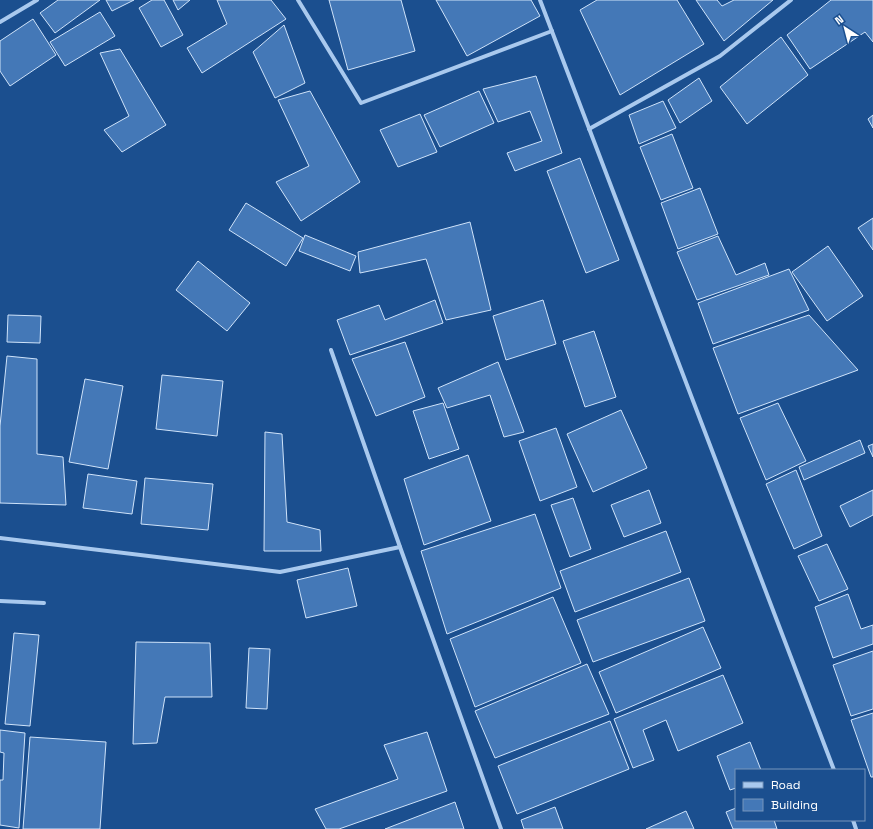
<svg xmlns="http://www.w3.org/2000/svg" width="873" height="829" viewBox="0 0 873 829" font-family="'Space Grotesk',sans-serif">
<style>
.building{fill:#4478b7;stroke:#cfe3fa}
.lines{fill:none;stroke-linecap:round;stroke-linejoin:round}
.street{stroke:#a9c9ee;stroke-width:4}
</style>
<rect width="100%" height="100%" fill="#1b4f8f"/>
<g class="building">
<path d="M58,0h42l-45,33 -15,-20z"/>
<path d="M106,0h28l-22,11z"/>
<path d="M152,0h12l19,35 -22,12 -22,-39z"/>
<path d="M173,0h17l-12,10z"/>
<path d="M217,0h54l15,19 -84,54 -15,-25 40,-24z"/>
<path d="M329,0h72l14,51 -67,19z"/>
<path d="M436,0h95l9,16 -73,40z"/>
<path d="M597,0h80l27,44 -84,51 -40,-85z"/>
<path d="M696,0h21l5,6 12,-6h39l-49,41z"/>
<path d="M831,0h42v42l-8,-10 -55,37 -23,-34z"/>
<path d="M100,12l15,24 -50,30 -15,-24z"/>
<path d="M33,19l23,36 -46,31 -10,-15v-30z"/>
<path d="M284,25l21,58 -30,15 -22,-46z"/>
<path d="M781,37l27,38 -61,49 -27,-37z"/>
<path d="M120,49l46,76 -44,27 -18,-22 25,-14 -29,-63z"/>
<path d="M536,76l26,77 -47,18 -8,-18 35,-12 -12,-30 -32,11 -15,-33z"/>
<path d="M699,78l13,23 -32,22 -12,-23z"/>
<path d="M310,91l50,91 -59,39 -25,-39 33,-16 -31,-66z"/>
<path d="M479,91l15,32 -54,24 -16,-32z"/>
<path d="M663,101l13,27 -37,16 -10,-29z"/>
<path d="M420,114l17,38 -39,15 -18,-37z"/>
<path d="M873,115v13l-5,-9z"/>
<path d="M672,134l21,54 -32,12 -21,-53z"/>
<path d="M580,158l39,102 -33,13 -39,-102z"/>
<path d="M700,188l18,46 -40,15 -17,-46z"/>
<path d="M246,203l57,35 -17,28 -57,-36z"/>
<path d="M873,218v32l-15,-22z"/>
<path d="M470,222l21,88 -45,10 -20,-61 -66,14 -2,-21z"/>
<path d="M305,235l51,21 -6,15 -51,-20z"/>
<path d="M718,236l18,39 29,-12 4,12 -72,25 -20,-48z"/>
<path d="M828,246l35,50 -36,25 -35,-49z"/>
<path d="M198,261l52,42 -23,28 -51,-41z"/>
<path d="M789,269l20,41 -96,34 -15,-41z"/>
<path d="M435,300l8,23 -93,32 -13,-35 42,-15 6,15z"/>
<path d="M543,300l13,44 -50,16 -13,-44z"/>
<path d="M8,315l33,1 -1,27 -33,-1z"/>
<path d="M809,315l49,55 -120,44 -25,-66z"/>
<path d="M594,331l22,66 -31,10 -22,-66z"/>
<path d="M405,342l20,55 -49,19 -24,-57z"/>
<path d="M7,356l30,3v95l26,3 3,48 -66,-2v-77z"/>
<path d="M498,362l26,70 -20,5 -14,-42 -43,13 -9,-20z"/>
<path d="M162,375l61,6 -6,55 -61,-7z"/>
<path d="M85,379l38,7 -15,83 -39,-7z"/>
<path d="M443,403l16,46 -30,10 -16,-48z"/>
<path d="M778,403l28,58 -40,19 -26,-62z"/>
<path d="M621,410l26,58 -54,24 -26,-58z"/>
<path d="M556,428l21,59 -37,14 -21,-60z"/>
<path d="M265,432l17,2 5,88 33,8 1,21h-57z"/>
<path d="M860,440l5,13 -61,27 -5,-13z"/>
<path d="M873,444v13l-5,-11z"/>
<path d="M468,455l23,66 -67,24 -20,-66z"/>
<path d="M796,470l26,66 -28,13 -28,-65z"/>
<path d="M88,474l49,7 -5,33 -49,-6z"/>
<path d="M145,478l68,6 -5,46 -67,-6z"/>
<path d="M649,490l12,33 -37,14 -13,-32z"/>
<path d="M873,490v25l-23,12 -10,-21z"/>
<path d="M573,498l18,51 -21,8 -19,-52z"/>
<path d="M535,514l26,74 -114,46 -26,-83z"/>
<path d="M666,531l15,41 -106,40 -15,-41z"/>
<path d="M827,544l21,45 -29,12 -21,-45z"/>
<path d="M348,568l9,38 -51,12 -9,-38z"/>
<path d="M689,578l16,43 -112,41 -16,-42z"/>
<path d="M848,594l13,35 12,-4v19l-40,14 -18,-51z"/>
<path d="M553,597l28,66 -106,44 -25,-68z"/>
<path d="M703,627l18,41 -105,45 -17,-41z"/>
<path d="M14,633l25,2 -9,91 -25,-2z"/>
<path d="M136,642l74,1 2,54h-47l-8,46 -24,1z"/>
<path d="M249,648l21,1 -3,60 -21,-1z"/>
<path d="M873,651v58l-22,7 -18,-51z"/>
<path d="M587,664l22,50 -114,44 -20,-47z"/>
<path d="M723,675l20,48 -65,28 -12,-31 -23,10 11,30 -21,8 -19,-49z"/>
<path d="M873,713v64h-2l-20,-57z"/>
<path d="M610,721l19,48 -112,45 -19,-48z"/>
<path d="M0,730l25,3 -6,95 -19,-3v-45h3l1,-27 -4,-1z"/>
<path d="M427,732l20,59 -108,38h-13l-11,-20 83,-30 -14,-34z"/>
<path d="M30,737l76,5 -6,87h-77z"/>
<path d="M750,742l11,28h-25v18l-6,2 -13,-34z"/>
<path d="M455,802l9,27h-79z"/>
<path d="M555,807l8,22h-39l-3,-9z"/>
<path d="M736,808v12h38l3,9h-44l-7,-17z"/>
<path d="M686,811l8,18h-48z"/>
</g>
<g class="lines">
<g class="street">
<path d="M298,0l63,103 191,-72"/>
<path d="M540,0l294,770"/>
<path d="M0,22l37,-22"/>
<path d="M589,129l131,-73 71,-56"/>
<path d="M331,350l69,197 101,282"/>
<path d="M0,538l280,34 120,-25"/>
<path d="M0,601l44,2"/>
<path d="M853,820l3,9"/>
</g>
</g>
<rect x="735" y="769" width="130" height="52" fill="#1b4f8f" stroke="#7695bc"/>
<rect x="743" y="782" width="20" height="6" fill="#a9c9ee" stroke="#7695bc"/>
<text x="771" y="789" font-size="12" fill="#ffffff">Road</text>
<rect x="743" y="799" width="20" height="12" fill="#4478b7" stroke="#7695bc"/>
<text x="771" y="809" font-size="12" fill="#ffffff">Building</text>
<g transform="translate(845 28) rotate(324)" stroke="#1b4f8f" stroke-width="3" paint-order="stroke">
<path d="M0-3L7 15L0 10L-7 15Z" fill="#ffffff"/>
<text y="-6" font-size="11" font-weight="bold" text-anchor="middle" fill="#ffffff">N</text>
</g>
</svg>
